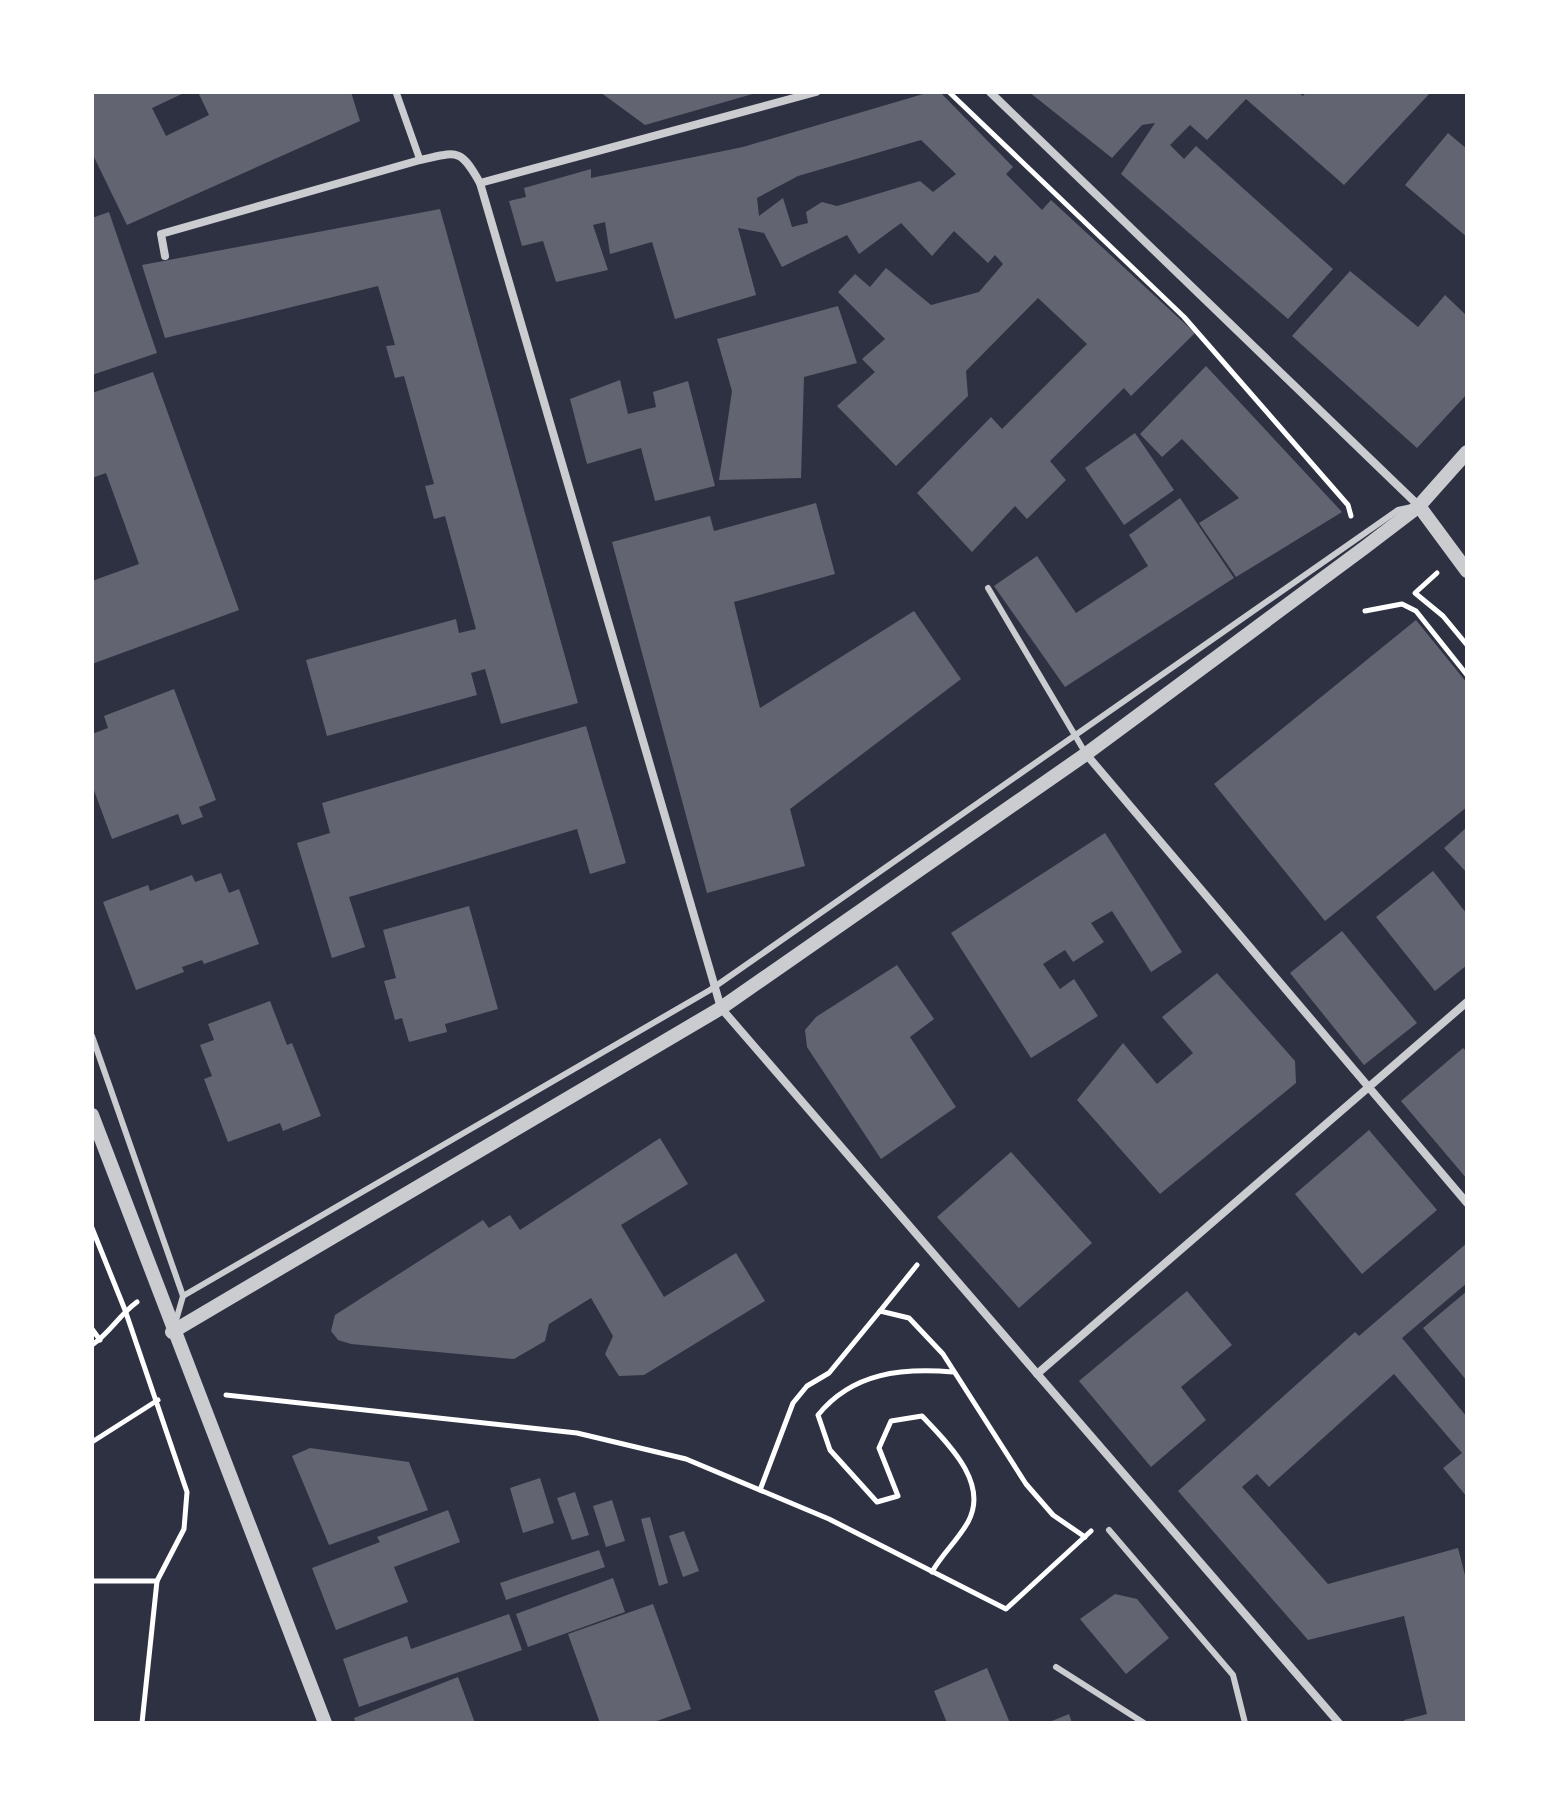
<svg xmlns="http://www.w3.org/2000/svg" width="1559" height="1815" viewBox="0 0 1559 1815" font-family="'Roboto Condensed',sans-serif">
<style>
.building{fill:#626471;fill-rule:evenodd}
.lines{fill:none;stroke-linecap:round;stroke-linejoin:round}
.path{stroke:#fff;stroke-width:5}
.service{stroke:#caccd0;stroke-width:6}
.pedestrian{stroke:#caccd0;stroke-width:7}
.minor{stroke:#caccd0;stroke-width:8}
.tertiary{stroke:#caccd0;stroke-width:14}
</style>
<rect width="100%" height="100%" fill="#2d3142"/>
<g class="building">
<path d="M92,92h94l-34,16 14,28 43,-21 -11,-23h153l9,29 -233,104 -35,-72z"/>
<path d="M600,92h156v1l-111,32z"/>
<path d="M930,92h10l73,75 -7,7 36,36 9,-10 144,133 -64,63 -7,-8 -74,73 16,19 -39,39 -12,-13 -43,46 -55,-59 74,-76 11,12 85,-85 -49,-46 -72,73 2,25 -72,70 -59,-60 38,-34 -13,-13 23,-20 -47,-47 17,-18 15,13 16,-19 45,37 48,-13 24,-28 -8,-9 -7,8 -34,-32 -22,25 -31,-33 -42,31 -12,-19 -65,32 -18,-34 -26,-5 18,67 -81,24 -23,-77 -42,12 -5,-32 -12,3 15,45 -52,12 -13,-41 -21,5 -13,-45 17,-4 -2,-9 67,-19v9l152,-31zM921,140l35,34 -23,18 -13,-11 -83,25 -15,-4 -16,10 2,11 -16,4 -9,-29 -24,18 -2,-18 41,-22z"/>
<path d="M1029,92h269l5,4 3,-4h125l-87,93 -98,-86 -39,41 -17,-15 -20,20 14,14 12,-13 137,123 -45,50 -167,-145 34,-51 -13,2 -30,33z"/>
<path d="M1448,133l19,16v88l-62,-52z"/>
<path d="M440,209l138,494 -77,21 -16,-55 -14,4 6,22 -150,41 -21,-76 150,-41 3,14 17,-4 -31,-113 -11,3 -9,-33 9,-2 -30,-108 -9,2 -9,-32 9,-1 -17,-59 -213,52 -23,-73z"/>
<path d="M109,212l48,141 -65,22v-157z"/>
<path d="M1350,271l68,56 27,-32 22,21v78l-50,54 -125,-112z"/>
<path d="M838,306l19,57 -53,14 -3,101 -82,2 13,-89 -15,-52z"/>
<path d="M1206,366l136,146 -106,65 -37,-54 40,-25 -57,-59 -20,18 -22,-23z"/>
<path d="M153,372l86,238 -147,54v-83l47,-17 -33,-91 -14,5v-85z"/>
<path d="M620,380l8,34 28,-7 -3,-15 35,-11 27,105 -60,15 -14,-53 -54,16 -17,-65z"/>
<path d="M1135,433l39,57 -50,35 -39,-57z"/>
<path d="M1180,498l54,80 -169,109 -71,-101 43,-30 39,57 72,-47 -19,-31z"/>
<path d="M816,503l19,71 -101,28 26,106 154,-97 47,68 -171,130 15,57 -98,27 -95,-351 98,-26 4,15z"/>
<path d="M1416,620l51,63v124l-142,114 -111,-137z"/>
<path d="M174,689l42,111 -17,7 4,10 -21,8 -4,-11 -66,25 -20,-54v-51l16,-6 -4,-12z"/>
<path d="M586,726l40,137 -36,11 -13,-45 -228,68 16,50 -33,11 -35,-115 33,-10 -8,-30z"/>
<path d="M1467,827v46l-23,-25z"/>
<path d="M1105,833l77,119 -31,20 -39,-61 -21,12 13,19 -31,20 -8,-12 -22,14 17,25 14,-10 24,37 -67,42 -80,-125z"/>
<path d="M1433,871l34,43v51l-32,26 -59,-74z"/>
<path d="M221,873l8,20 10,-4 20,55 -55,20 -2,-4 -20,7 2,5 -48,18 -33,-88 45,-17 2,6 42,-16 3,7z"/>
<path d="M469,906l29,103 -53,15 2,8 -38,10 -7,-24 -7,2 -11,-39 12,-3 -13,-48z"/>
<path d="M1342,931l75,92 -53,42 -74,-92z"/>
<path d="M897,965l37,54 -24,18 46,70 -75,52 -74,-112 -2,-17 11,-13z"/>
<path d="M1217,973l78,88 1,22 -136,111 -83,-94 46,-57 34,41 36,-31 -31,-36z"/>
<path d="M270,1001l17,44 5,-2 29,73 -38,15 -3,-8 -52,19 -24,-63 8,-3 -12,-31 14,-5 -6,-16z"/>
<path d="M1463,1048l4,4v127l-66,-78z"/>
<path d="M1369,1130l68,80 -75,64 -67,-80z"/>
<path d="M660,1138l28,46 -67,41 43,72 72,-44 29,48 -121,74 -25,1 -14,-22 8,-18 -22,-38 -42,26 -4,17 -31,18 -163,-15 -13,-4 -7,-9 4,-16 148,-95 6,8 21,-13 10,15z"/>
<path d="M1011,1152l81,91 -73,65 -82,-91z"/>
<path d="M1467,1243v40l-65,55 65,79v80l-24,-29 19,-15 -68,-79 -125,113 -12,-13 -15,13 86,97 130,-36 9,35v140h-62l-1,-3 23,-6 -23,-98 -96,24 -130,-149 177,-159 4,4z"/>
<path d="M1187,1291l45,54 -51,42 25,33 -55,47 -72,-86z"/>
<path d="M1467,1291v90l-44,-53z"/>
<path d="M310,1448l99,14 19,48 -99,35 -37,-89z"/>
<path d="M540,1478l14,45 -31,10 -13,-45z"/>
<path d="M575,1492l14,43 -17,5 -15,-42z"/>
<path d="M612,1500l13,41 -19,6 -13,-41z"/>
<path d="M448,1510l12,32 -66,25 14,35 -72,28 -24,-62 68,-26 -3,-5z"/>
<path d="M650,1517l18,66 -9,3 -18,-67z"/>
<path d="M684,1531l15,40 -16,6 -14,-41z"/>
<path d="M599,1550l6,17 -99,33 -6,-17z"/>
<path d="M613,1578l12,34 -97,35 -12,-33z"/>
<path d="M1115,1594l22,5 32,39 -43,36 -46,-55z"/>
<path d="M653,1604l38,105 -40,14h-51l-32,-89z"/>
<path d="M509,1614l13,36 -163,57 -16,-48 64,-23 4,13z"/>
<path d="M987,1668l23,55h-63l-13,-32z"/>
<path d="M458,1677l17,46h-119l-2,-5z"/>
<path d="M1069,1714l3,9h-25z"/>
</g>
<g class="lines">
<g class="path">
<path d="M949,92l235,225 164,188 3,11"/>
<path d="M1437,573l-22,20 28,23 24,29"/>
<path d="M1365,611l37,-7 14,7 51,64"/>
<path d="M92,1228l33,82 62,182 -3,37 -27,52 -15,142"/>
<path d="M880,1311l37,-46"/>
<path d="M92,1329l8,11"/>
<path d="M92,1345c18,-12 27,-30 45,-43"/>
<path d="M226,1395l351,38 109,26 143,60 177,90 85,-78"/>
<path d="M92,1442l66,-42"/>
<path d="M760,1490l33,-87 14,-17 22,-13 51,-62 29,7 34,36 83,130 27,31 32,22"/>
<path d="M932,1572c10,-18 26,-32 36,-50 22,-40 -22,-80 -46,-106l-31,5 -12,27 19,48 -21,6 -47,-52 -12,-35c35,-43 84,-47 135,-43"/>
<path d="M92,1581h65"/>
</g>
<g class="service">
<path d="M988,588l98,166"/>
<path d="M92,1036l91,260 -8,28"/>
<path d="M183,1296l527,-306 688,-480 14,-3"/>
<path d="M1109,1530l124,145 12,48"/>
<path d="M1056,1667l88,56"/>
</g>
<path class="pedestrian" d="M396,92l24,68"/>
<g class="minor">
<path d="M990,92l429,414"/>
<path d="M480,183l336,-91"/>
<path d="M165,256l-4,-22 259,-74c37,-8 40,-13 60,23l241,825 618,715"/>
<path d="M1086,754l381,449"/>
<path d="M1037,1374l430,-372"/>
</g>
<g class="tertiary">
<path d="M1419,506l48,65"/>
<path d="M92,1115l233,608"/>
<path d="M172,1332l549,-324 365,-254 278,-206 55,-42 48,-54"/>
</g>
</g>
<rect width="1559" height="1815" fill="none" stroke="#ffffff" stroke-width="188"/>
</svg>
